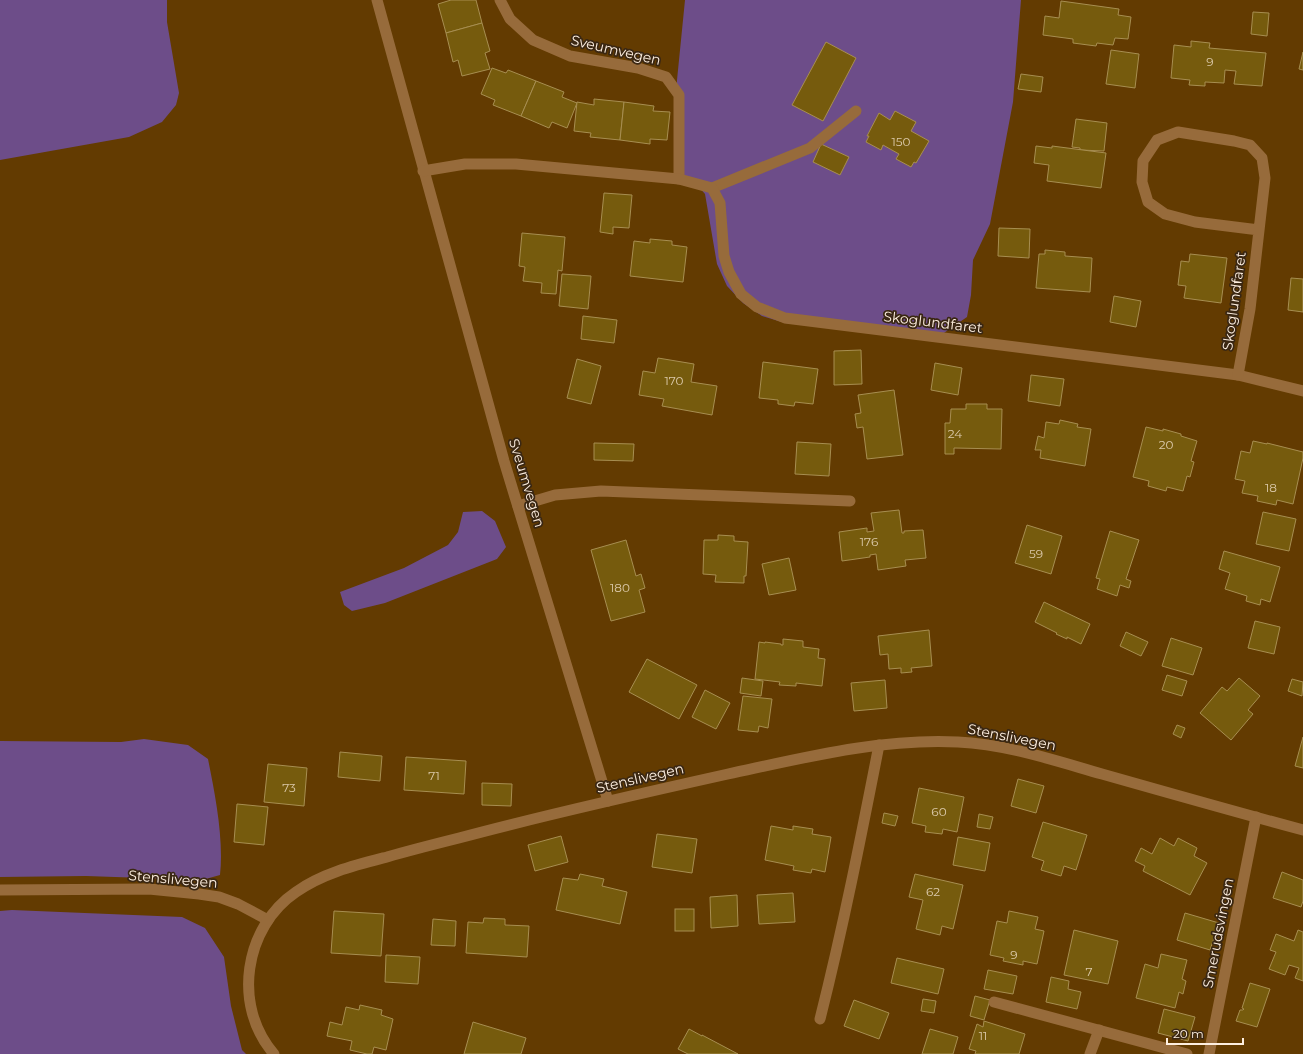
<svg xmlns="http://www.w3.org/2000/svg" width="1303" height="1054" viewBox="0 0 1303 1054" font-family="Montserrat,sans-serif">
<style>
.green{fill:#6d4d89}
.building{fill:#765b0d;stroke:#a78e51}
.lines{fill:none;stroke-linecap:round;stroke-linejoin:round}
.service{stroke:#976b3b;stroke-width:11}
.minor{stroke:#976b3b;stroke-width:11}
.labels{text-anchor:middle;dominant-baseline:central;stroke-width:3.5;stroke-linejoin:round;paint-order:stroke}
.number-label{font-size:12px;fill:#dccaab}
.street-label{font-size:14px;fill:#feefe0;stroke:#3a2713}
</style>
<rect width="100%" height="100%" fill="#633b01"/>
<g class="green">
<path d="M0,0h167v22l12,71 -3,12 -14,17 -33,15 -129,23z"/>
<path d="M685,0h336l-8,102 -23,122 -17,36 -2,35 -4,22 -29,20 -153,-14 -23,-7 -19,-13 -16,-17 -10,-22 -12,-70 -7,-8 -21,-9v-97z"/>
<path d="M482,511l13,10 11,26 -9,12 -112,44 -33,8 -8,-6 -4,-13 64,-24 44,-23 10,-13 5,-20z"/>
<path d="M144,739l44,6 20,14c7,35 16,80 12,116l-18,5 -116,-4 -86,1v-136l121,1z"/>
<path d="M12,910l170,7 23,11 19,29 7,49 11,44 4,4h-246v-143z"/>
</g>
<g class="building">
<path d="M451,0h25l6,23 -36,10 -8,-29z"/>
<path d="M1061,1l58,8 -1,6 13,2 -3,22 -13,-1 -2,7 -16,-2 -1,3 -23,-3v-4l-30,-4 2,-19 14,2z"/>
<path d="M1253,12l16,1 -2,23 -16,-2z"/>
<path d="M482,23l8,28 -5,2 5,16 -28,7 -4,-16 -5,2 -7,-29z"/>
<path d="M1191,41l19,2 -1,5 57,5 -4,33 -28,-2 2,-13 -11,-1 -1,13 -19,-1v4l-16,-1 1,-5 -19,-2 3,-33 17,2z"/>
<path d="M826,42l30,16 -33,63 -31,-16z"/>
<path d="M1111,50l28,4 -4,34 -29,-4z"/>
<path d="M1303,52v18l-4,-1z"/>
<path d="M492,68l14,5 2,-3 28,11 -15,35 -28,-11 2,-5 -14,-6z"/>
<path d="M1021,74l22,3 -2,15 -23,-3z"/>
<path d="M536,81l28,11 -2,5 15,6 -10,25 -15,-6 -3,6 -28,-12z"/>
<path d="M594,99l30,3 -4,38 -30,-3 1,-4 -17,-2 3,-29 17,3z"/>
<path d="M624,102l30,4 -1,5 17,1 -3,28 -17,-1v5l-30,-4z"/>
<path d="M895,111l21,11 -5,9 18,10 -13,22 -2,-1 -3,5 -15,-8 3,-5 -16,-9 -2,5 -15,-8 3,-6h-2l12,-23 11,7z"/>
<path d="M1076,119l31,4 -3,28 -24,-1v-2l-8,-1z"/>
<path d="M821,144l28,13 -9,18 -27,-13z"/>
<path d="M1036,146l16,2v-2l54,7 -5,35 -54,-7 2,-16 -15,-2z"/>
<path d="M604,193l28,2 -3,33 -16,-1v7l-13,-2z"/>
<path d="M999,228l31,1 -1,29 -31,-2z"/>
<path d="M522,233l43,4 -3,34 -4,-1 -2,24 -15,-1 1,-10 -19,-2 2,-14 -6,-1z"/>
<path d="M650,239l22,2v4l15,2 -4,35 -53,-6 4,-35 16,2z"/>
<path d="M1045,250l20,2v4l27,2 -2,34 -54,-4 3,-34h6z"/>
<path d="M1190,254l37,4 -6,45 -37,-5 2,-12 -8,-1 3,-24 8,1z"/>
<path d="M562,274l29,2 -3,33 -29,-3z"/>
<path d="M1291,278l12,1v33l-15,-2z"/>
<path d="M1114,296l27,5 -5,26 -26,-5z"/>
<path d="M583,316l34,4 -3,23 -33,-4z"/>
<path d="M861,350l1,34 -28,1v-34z"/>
<path d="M658,358l36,6 -3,18 26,4 -5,29 -50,-9 2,-7 -25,-4 4,-24 12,2z"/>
<path d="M577,359l24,7 -10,38 -24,-6z"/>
<path d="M763,362l55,7 -5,35 -18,-2 -1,4 -16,-2v-4l-19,-2z"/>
<path d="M935,363l27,5 -4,27 -27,-5z"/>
<path d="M1031,375l33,4 -4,27 -32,-5z"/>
<path d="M894,390l9,65 -36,4 -4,-32 -6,1 -2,-14 6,-1 -3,-18z"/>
<path d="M966,404h21v5h15l-1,40 -47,-1v6h-9v-31h5l1,-14h15z"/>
<path d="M1060,420l18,4 -1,3 14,2 -6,37 -45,-8 1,-8h-6l3,-14 6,2 2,-16 13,2z"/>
<path d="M1146,427l17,4v-2l18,5v2l16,5 -6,20 3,1 -4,15 -3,-1 -4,15 -16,-4 -1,4 -18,-5 1,-5 -16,-4z"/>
<path d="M1253,441l14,3v-1l36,9v6l-10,46 -16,-4 -1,5 -19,-4 1,-5 -16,-3 3,-12 -10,-2 6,-28 9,2z"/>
<path d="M797,442l34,2 -2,32 -34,-2z"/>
<path d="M594,443l40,1 -1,17 -39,-1z"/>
<path d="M899,510l3,23h2v-2l19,-1 3,28 -21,2 1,6 -28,4 -2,-16 -6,1v2l-28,4 -3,-29 28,-4v4l7,-1 -3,-18z"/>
<path d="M1263,512l33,7 -7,32 -33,-7z"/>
<path d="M1027,525l35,11 -11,38 -36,-11z"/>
<path d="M1110,531l29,9 -13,39 5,2 -2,7 -9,-3 -3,11 -20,-7 3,-10 -4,-1z"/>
<path d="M718,535l16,1v5l14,1 -2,34h-2v7l-29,-1 1,-7 -13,-1 1,-34h14z"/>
<path d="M626,540l10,36 5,-2 4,14 -6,2 6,22 -34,9 -20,-71z"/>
<path d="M1224,551l56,16 -10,35 -9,-3 -1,6 -14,-4 1,-5 -22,-7 5,-16 -11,-4z"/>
<path d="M789,558l7,32 -27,5 -7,-31z"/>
<path d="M1044,602l46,22 -9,20 -14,-7v2l-11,-5 1,-1 -22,-11z"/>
<path d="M1255,621l25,6 -6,27 -26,-6z"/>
<path d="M929,630l3,36 -21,2 1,4 -11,1v-5l-12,1 -1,-15 -8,1 -2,-19z"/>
<path d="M1126,632l22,10 -7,14 -21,-10z"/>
<path d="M1171,638l31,10 -9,27 -31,-9z"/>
<path d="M783,639l20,2v6l16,2 -1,9 7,1 -3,27 -26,-3v3l-17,-1 1,-3 -25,-3 4,-37 6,1v-1l16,2v1h2z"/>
<path d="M647,659l50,26 -18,34 -50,-27z"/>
<path d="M1167,675l20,6 -5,15 -20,-6z"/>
<path d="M742,678l21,3 -2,15 -21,-3z"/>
<path d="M1239,678l21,18 -12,14 5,4 -22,26 -31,-27 22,-26 5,4z"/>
<path d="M1292,679l11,3 -1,14 -14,-5z"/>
<path d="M885,680l2,28 -33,3 -3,-28z"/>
<path d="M705,690l25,13 -14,26 -24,-12z"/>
<path d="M743,696l29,3 -4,29 -9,-2 -1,6 -20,-2z"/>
<path d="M1177,725l8,3 -4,10 -8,-4z"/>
<path d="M1303,737v31l-8,-2z"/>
<path d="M340,752l42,4 -2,25 -42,-4z"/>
<path d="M406,757l60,4 -2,33 -60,-4z"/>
<path d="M268,764l39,4 -3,38 -40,-4z"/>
<path d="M1018,779l26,7 -8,27 -25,-7z"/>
<path d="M482,783l30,1 -1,22 -29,-1z"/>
<path d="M919,788l45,9 -7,35 -14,-3 -1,5 -17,-2 1,-6 -14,-3z"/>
<path d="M237,804l31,3 -4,38 -30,-3z"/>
<path d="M884,813l14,3 -3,10 -13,-3z"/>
<path d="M979,814l14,3 -3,12 -13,-2z"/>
<path d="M1043,822l44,13 -11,35 -12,-4 -3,10 -20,-6 3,-9 -12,-4z"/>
<path d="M771,826l22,4v-4l20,3 -1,5 19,3 -6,35 -13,-3 -1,4 -18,-3 1,-4 -29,-6z"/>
<path d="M657,834l40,5 -5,34 -40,-6z"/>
<path d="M561,836l7,26 -33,9 -7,-26z"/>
<path d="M958,837l32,6 -5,28 -32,-6z"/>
<path d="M1160,838l14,8 4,-8 19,10 -3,8 13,7 -17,32 -47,-24 2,-5 -10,-5 6,-13 11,6z"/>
<path d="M1282,872l21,8v21l-2,6 -28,-9z"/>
<path d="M580,874l24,5 -2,7 25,6 -7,32 -64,-14 7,-32 15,2z"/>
<path d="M915,874l48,11 -10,44 -11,-3 -2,9 -24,-6 7,-29 -14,-3z"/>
<path d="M793,893l2,29 -36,2 -2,-29z"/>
<path d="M737,895l1,31 -27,2 -1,-31z"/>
<rect x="675" y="909" width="19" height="22"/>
<path d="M334,911l50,3 -3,42 -50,-3z"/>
<path d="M1009,911l29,6 -3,12 9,2 -7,33 -14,-3v4l-20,-4 1,-3 -14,-3 7,-34 10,2z"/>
<path d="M1185,913l34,10 -9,27 -33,-10z"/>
<path d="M484,918l21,1v6l24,1 -2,31 -61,-4 2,-31 15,1z"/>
<path d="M433,919l23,2 -1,25 -24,-1z"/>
<path d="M1074,930l44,11 -10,43 -44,-9z"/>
<path d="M1298,930l5,2v49l-8,-3 4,-10 -10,-3 -4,10 -16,-6 7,-17 -6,-2 6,-16 18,7z"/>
<path d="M1161,954l26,6 -5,19 4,2 -3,13 -4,-2 -4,16 -39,-10 9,-34 13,4z"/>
<path d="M386,955l34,2 -2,27 -33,-2z"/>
<path d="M897,958l47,11 -6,25 -47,-11z"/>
<path d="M988,970l29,6 -4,18 -29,-5z"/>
<path d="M1051,977l18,4 -1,8 13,3 -4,17 -31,-7z"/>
<path d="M1250,983l20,6 -13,38 -21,-6 4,-11h3l1,-1 -2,-1z"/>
<path d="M975,996l15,4 -6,20 -14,-4z"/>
<path d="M923,999l13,2 -2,12 -13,-2z"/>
<path d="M854,1000l35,13 -10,26 -35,-13z"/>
<path d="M360,1005l22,5 -1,5 12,4 -7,31 -12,-3 -2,7h-5l-17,-4 2,-9 -25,-5 3,-14 12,3 4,-18 13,3z"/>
<path d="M1164,1009l31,8 -7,24 -30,-8z"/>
<path d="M984,1021l41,13 -6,20h-44l1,-3 -7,-2 8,-25 6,3z"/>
<path d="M473,1022l53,16 -5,16h-57z"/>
<path d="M689,1029l13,7v-1l36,19h-50l-10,-5z"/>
<path d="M930,1029l28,8 -5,17h-31z"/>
</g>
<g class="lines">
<g class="service">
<path d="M712,188l98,-40 46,-37"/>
<path d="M518,506l37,-11 46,-4 249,10"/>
<path d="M994,1002l193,52"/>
<path d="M820,1019c23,-91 41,-182 59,-274"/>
<path d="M1090,1054l9,-24"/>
</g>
<g class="minor">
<path d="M377,0l127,461 104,340"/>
<path d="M500,0l10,19 23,21 37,16 68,12 28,9 13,18v84"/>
<path d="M423,171l42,-7h51l163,15 33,9 8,15 4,53 5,16 12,22 16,13 28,11 453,57 65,16"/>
<path d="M1238,375l12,-66 15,-131 -3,-20 -12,-13 -16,-4 -56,-9 -21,8 -14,21 -1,21 6,20 17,12 30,8 64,8"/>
<path d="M0,890l149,-1 50,5 20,3 19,7 30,16"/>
<path d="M274,1054c-42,-48 -30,-127 22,-162 27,-19 60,-27 91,-35 24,-7 48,-13 72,-19 89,-24 179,-44 269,-64 75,-16 153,-36 230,-32 48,2 98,19 144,32 67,19 134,38 201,56"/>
<path d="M1209,1054l47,-237"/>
</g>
</g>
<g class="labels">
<g class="number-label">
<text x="1210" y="61">9</text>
<text x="901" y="141">150</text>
<text x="674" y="380">170</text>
<text x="955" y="433">24</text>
<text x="1166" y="444">20</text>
<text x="1271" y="487">18</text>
<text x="869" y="541">176</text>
<text x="1036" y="553">59</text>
<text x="620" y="587">180</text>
<text x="434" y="775">71</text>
<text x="289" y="787">73</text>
<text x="939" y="811">60</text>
<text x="933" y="891">62</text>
<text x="1014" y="954">9</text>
<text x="1089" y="971">7</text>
<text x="983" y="1035">11</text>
</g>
<g class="street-label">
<text transform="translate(616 50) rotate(13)">Sveumvegen</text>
<text transform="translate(1234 301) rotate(-82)">Skoglundfaret</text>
<text transform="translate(933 322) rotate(7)">Skoglundfaret</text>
<text transform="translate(527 483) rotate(73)">Sveumvegen</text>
<text transform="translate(1012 737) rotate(11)">Stenslivegen</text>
<text transform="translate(640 778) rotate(-13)">Stenslivegen</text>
<text transform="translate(173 879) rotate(5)">Stenslivegen</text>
<text transform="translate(1218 933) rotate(-79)">Smerudsvingen</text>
</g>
</g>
<path d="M1167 1038v6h76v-6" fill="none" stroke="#feefe0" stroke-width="2"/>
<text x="1173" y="1038" font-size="12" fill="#feefe0" stroke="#3a2713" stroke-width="3" paint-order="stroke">20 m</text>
</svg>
